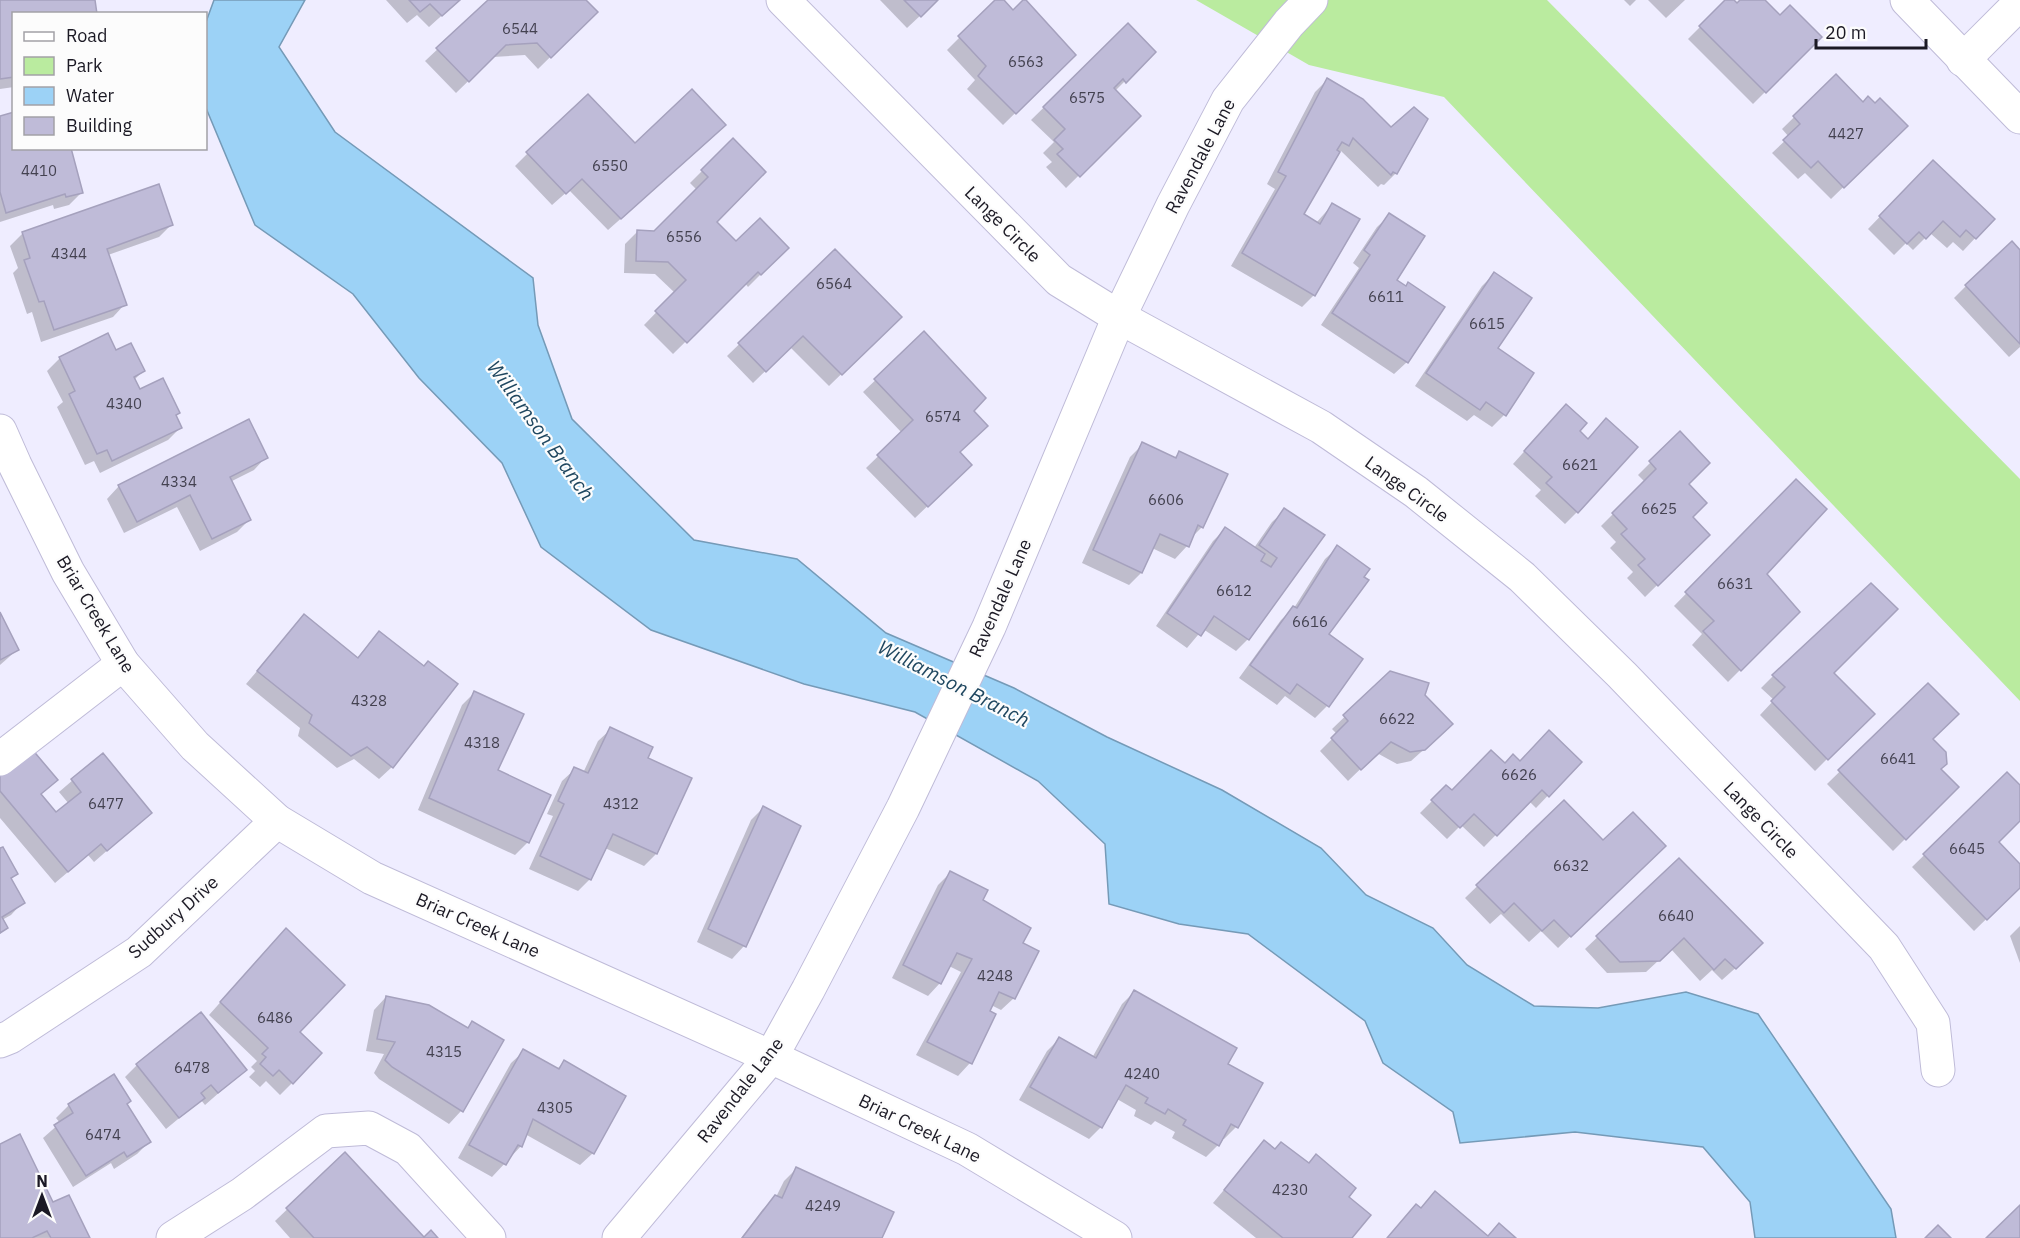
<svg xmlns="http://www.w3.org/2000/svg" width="2020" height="1238" viewBox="0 0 2020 1238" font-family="'IBM Plex Sans',sans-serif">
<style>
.green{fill:#baeb9f}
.water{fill:#9cd2f6;stroke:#759ab7;stroke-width:1.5}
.shadow{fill:#0003}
.building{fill:#bfbbd8;stroke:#a5a1bd;stroke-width:1.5}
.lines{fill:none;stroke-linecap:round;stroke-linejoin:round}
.minor-casing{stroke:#bfbbd8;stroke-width:35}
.minor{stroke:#fff;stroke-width:33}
.labels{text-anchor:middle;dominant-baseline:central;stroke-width:4.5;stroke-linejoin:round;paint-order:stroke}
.number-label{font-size:15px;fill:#444251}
.street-label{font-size:18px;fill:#1b1924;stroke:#fcfcfc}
.water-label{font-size:20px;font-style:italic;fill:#1f4760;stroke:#fcfcfc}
</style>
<rect width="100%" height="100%" fill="#efedff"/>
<path class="green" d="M1196,0h351l473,479v222l-576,-604 -135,-32z"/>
<path class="water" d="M214,0h91l-26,47 56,85 198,146 5,47 34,94 122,121 103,19 89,74 128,55 93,49 115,53 99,58 45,47 67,33 34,37 67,41 64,2 88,-16 72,22 133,195 5,29h-141l-5,-36 -47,-55 -128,-15 -115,11 -7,-31 -70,-49 -18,-42 -117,-87 -69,-10 -70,-20 -4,-60 -67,-63 -123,-69 -111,-28 -153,-54 -110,-83 -39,-84 -83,-85 -66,-84 -98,-69 -49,-117v-86z"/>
<g class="shadow">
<path d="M0,0h93l-79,14v73l-14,2z"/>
<path d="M386,0h73l-30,27 -12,-12 -10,8z"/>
<path d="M490,0h94l12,12 -58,57 -13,-14 -32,2 -37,36 -31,-32z"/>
<path d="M880,0h57l-30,28z"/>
<path d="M997,0h5l11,12 61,43 -71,70 -36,-36 8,-9 -28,-30z"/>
<path d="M1624,0h12l-6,6z"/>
<path d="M1648,0h37l-19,18z"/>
<path d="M1727,0h5l5,5 4,-5h22l17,17 40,20 -67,67 -65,-65z"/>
<path d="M1128,25l26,27 -39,39 24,25 -73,72 -20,-21 6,-5 -9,-9 11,-11 -23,-22z"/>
<path d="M1836,76l27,28 43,22 -75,73 -26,-26 -7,6 -26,-26 17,-16 -7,-8z"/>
<path d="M1327,80l69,93 -12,12 -3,-1 -3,3 -37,-36 -6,6 -33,58 14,8 16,-18 -18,90 -12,12 -71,-41 44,-77 -8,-5 48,-92z"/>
<path d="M0,117l14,31 67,45 -12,12 -15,4 -1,-4 -53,17z"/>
<path d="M712,138l-104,92 -39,-40 -17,15 -37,-39 13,-13z"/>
<path d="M733,140l-18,82 21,21 51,5 -39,39 -3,-4 -72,71 -29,-29 31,-32 -20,-19 -31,-1 1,-29 12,-12h17l43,-42 -7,-7z"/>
<path d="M1921,174l72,45 -30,32 -10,-9 -6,6 -17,-15 -17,17 -7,-7 -12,12 -26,-26z"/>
<path d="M1390,215l4,65 13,82 -13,12 -73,-49 38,-57 -6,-5 24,-36z"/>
<path d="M171,225l-12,12 -51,18 17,49 -12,13 -72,25 -9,-30 -5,2 -14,-41 5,-5 -8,-22 13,-13z"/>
<path d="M835,251l65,66 -71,69 -39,-39 -37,36 -26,-27z"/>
<path d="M2020,252v95l-11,10 -55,-59 12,-12z"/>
<path d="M1494,274l2,74 8,67 -12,12 -18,-12 -7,6 -52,-35 67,-100z"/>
<path d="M924,334l48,77 -14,42v24l-43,41 -49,-50 36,-35 -39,-41z"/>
<path d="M115,352l28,19 -9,9 5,11 36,25 5,12 -12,12 -68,33 -6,-12 -9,4 -28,-58 6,-5 -16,-31 13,-13z"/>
<path d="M1554,418l24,13 -1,81 -12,12 -30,-28 6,-6 -28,-26z"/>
<path d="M1680,433l11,84 17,18 -63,62 -18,-19 6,-6 -23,-24 6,-6 -15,-16 44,-44 -7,-7z"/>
<path d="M1143,444l31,14 5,-5 23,74 -10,10 -5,9 -12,13 -23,-11 -11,25 -12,12 -47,-22 48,-106z"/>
<path d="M266,457l-12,13 -24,12 19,38 -12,12 -37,19 -23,-44 -53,26 -17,-34 12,-13z"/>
<path d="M1796,481l-31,93 33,38 -70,70 -36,-37 10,-11 -28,-28z"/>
<path d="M1285,510l38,25 -75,104 -12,12 -33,-22 -16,19 -31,-22 57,-85 12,-12 29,19 18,-26z"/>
<path d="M1338,547l-11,88 34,25 -34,46 -12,12 -30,-22 -8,9 -38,-27 42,-58 13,-12 31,-49z"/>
<path d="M0,615l17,35 -17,15z"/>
<path d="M304,616l52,43 23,-26 44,35 33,17 -64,82 -13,12 -25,-20 -17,9 -39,-32 2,-8 -54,-44z"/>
<path d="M1390,673l33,22 16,41 -28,25 -14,3 -20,-11 -29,28 -28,-30 17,-17 -5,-5z"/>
<path d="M1832,673l40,41 -57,57 -55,-56 14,-15 -13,-12 12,-12z"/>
<path d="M1928,685l3,54 8,30 18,18 -64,64 -66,-67z"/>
<path d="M474,693l22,78 53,24 -22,48 -12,12 -97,-45 44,-105z"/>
<path d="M611,729l35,30 44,20 -34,75 -12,12 -39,-18 -15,31 -12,12 -49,-22 24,-53 -6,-2 15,-33 13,-12 8,4 15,-32z"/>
<path d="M102,755l48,58 -56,49 -6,-7 -33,28 -55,-65v-43l56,5 -16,15 16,19 13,-10 -10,-12z"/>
<path d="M1519,762h61l-44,46 -7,-7 -45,46 -23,-22 -14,14 -27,-26 26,-26 6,5z"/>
<path d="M2007,774l13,14v31l-23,23 23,24v20l-46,45 -62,-64z"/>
<path d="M1564,802l39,41 61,3 -106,102 -17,-17 -12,11 -28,-28 -11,10 -25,-26z"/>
<path d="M763,808l-19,138 -12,13 -35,-17 54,-122z"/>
<path d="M0,850l16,24 -6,6 13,22 -12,13 -9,5 4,8 -6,6z"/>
<path d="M1679,860l70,96 -27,24 -10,-10 -12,11 -29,-32 -25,23 -39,1 -22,-24z"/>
<path d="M950,873l31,27 40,44 -7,54 -13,12 -10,-5 -3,7 6,3 -24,48 -12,13 -42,-21 45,-83 -12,-6 -9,17 -12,13 -36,-18 46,-93z"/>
<path d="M2020,926v37l-10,-27z"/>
<path d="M274,942l23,90 -5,51 -12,12 -14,-14 -6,6 -11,-10 6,-6 -4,-4 6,-6 -48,-46z"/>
<path d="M1134,992l92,72 10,63 -12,12 -2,-1 -4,7 -12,12 -34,-19 3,-6 -20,-11 -4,4 -17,-9 2,-6 -19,-11 -16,28 -12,12 -70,-39 28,-49 12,-12 33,19 30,-54z"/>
<path d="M386,997l81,32 5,-6 30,17 -41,71 -12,13 -70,-45 -5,-6 10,-19 -18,-3 8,-41z"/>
<path d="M524,1051l33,18 7,-7 29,91 -13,12 -55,-31 -4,12 -29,31 -34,-19 53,-95z"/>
<path d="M137,1065l108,5 -40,35 -4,-5 -35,29 -41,-52z"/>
<path d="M114,1077l11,27 24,38 -12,12 -23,15 -3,-6 -38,24 -30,-49 17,-15 -4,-5 12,-12z"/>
<path d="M1264,1142l83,55 3,41h-94l-43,-35z"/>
<path d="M0,1145l52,60 36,33h-88z"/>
<path d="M345,1154l78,84h-133l-15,-17z"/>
<path d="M796,1169l85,69h-140l22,-29 13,-12 8,-16z"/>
</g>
<g class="building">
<path d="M0,0h95l2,14h-83v63l-14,2z"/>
<path d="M409,0h51l-18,16 -12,-12 -10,8z"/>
<path d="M488,0h98l12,12 -47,46 -14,-15 -31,2 -37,37 -33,-34z"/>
<path d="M904,0h34l-17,17z"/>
<path d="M995,0h9l9,10 10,-10h3l50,55 -60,59 -38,-38 8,-10 -28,-30z"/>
<path d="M1725,0h9l3,3 3,-3h25l15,15 10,-10 32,32 -56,56 -67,-67z"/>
<path d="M1128,23l28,29 -30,31 -3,-4 -9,9 27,28 -61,61 -23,-23 6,-5 -9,-9 11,-11 -22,-22z"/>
<path d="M1836,74l27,28 5,-6 7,7 5,-5 28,28 -64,62 -26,-27 -7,7 -28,-28 17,-16 -7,-8z"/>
<path d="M1327,78l36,21 28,28 23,-20 14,12 -31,55 -4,-2 -2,3 -38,-37 -4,8 -7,-4 -5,8 3,2 -36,62 16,10 12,-21 28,16 -45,77 -73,-43 44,-77 -8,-4z"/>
<path d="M692,89l34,36 -105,94 -39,-40 -16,15 -40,-42 62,-58 47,49z"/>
<path d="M14,112v36h57l12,45 -17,4 -1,-3 -59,19 -6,-21v-76z"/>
<path d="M733,138l33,34 -49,50 19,19 24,-23 29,30 -28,27 -3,-3 -71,71 -32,-32 31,-31 -18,-18 -32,-1 1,-31 17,1 54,-54 -7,-7z"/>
<path d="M1933,160l62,59 -19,20 -10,-9 -6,7 -17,-16 -17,18 -7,-7 -12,12 -28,-28z"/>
<path d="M159,184l14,41 -66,24 20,56 -73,25 -10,-29 -5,1 -15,-42 6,-2 -8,-26z"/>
<path d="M1389,213l36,23 -28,44 9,6 2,-4 37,25 -37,56 -76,-50 38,-58 -6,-5z"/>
<path d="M2012,241l8,9v94l-55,-59z"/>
<path d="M835,249l67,68 -60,58 -39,-39 -37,36 -28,-29z"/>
<path d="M1494,272l38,26 -34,50 36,25 -28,43 -20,-14 -6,8 -54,-37z"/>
<path d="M924,331l62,67 -12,13 14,15 -28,26 12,13 -44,42 -51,-52 36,-35 -39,-41z"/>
<path d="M108,333l8,17 15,-7 14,28 -11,6 6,12 23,-11 17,35 -4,2 6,13 -70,33 -5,-11 -10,4 -28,-60 6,-3 -16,-34z"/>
<path d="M1566,404l21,19 -7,8 8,8 18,-21 32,29 -60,66 -32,-30 6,-6 -28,-26z"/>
<path d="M249,419l19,39 -38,19 21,43 -39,19 -22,-44 -53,27 -19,-37z"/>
<path d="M1680,431l30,32 -21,21 18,19 -14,14 17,18 -52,51 -20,-21 7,-6 -24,-25 6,-5 -15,-16 44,-44 -7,-8z"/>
<path d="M1142,442l34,16 3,-7 49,23 -25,54 -5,-3 -9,22 -29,-13 -18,39 -49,-23z"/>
<path d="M1796,479l31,30 -60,65 33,38 -59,59 -38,-40 11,-10 -29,-29z"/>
<path d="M1284,508l41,27 -76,105 -35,-24 -13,20 -34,-23 58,-86 40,27 -4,7 10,6 6,-9 -18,-13z"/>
<path d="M1337,545l33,24 -6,8 5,3 -40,54 34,25 -34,48 -32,-23 -7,10 -40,-29 43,-59 4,2z"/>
<path d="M1871,583l27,26 -64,64 41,41 -47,46 -57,-59 14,-14 -13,-12z"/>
<path d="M0,612l19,38 -19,10z"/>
<path d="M304,614l54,44 21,-27 45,35 4,-5 30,23 -65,84 -26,-21 -16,9 -42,-33 3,-8 -55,-44z"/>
<path d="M1390,671l39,12 -4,12 28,29 -28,26 -15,2 -19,-10 -30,28 -30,-32 17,-17 -5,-6z"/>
<path d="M1928,683l31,31 -26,25 13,13 1,12 -6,5 18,18 -53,53 -68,-70z"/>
<path d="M474,691l50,23 -26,56 53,25 -22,48 -100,-45z"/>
<path d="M610,727l43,20 -5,11 44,20 -35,76 -44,-20 -22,46 -51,-24 24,-52 -6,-3 16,-34 14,6z"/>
<path d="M1549,730l33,32 -33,35 -7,-7 -45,46 -23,-22 -14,14 -29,-28 15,-15 6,5 39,-40 14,13 8,-9 7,7z"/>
<path d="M31,748l27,32 -17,14 15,18 25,-20 -10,-13 32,-26 49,60 -45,38 -6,-7 -33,28 -68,-81v-17z"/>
<path d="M2007,772l13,13v36l-21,21 21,22v24l-33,32 -64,-66z"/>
<path d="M1564,800l39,40 30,-28 33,34 -95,91 -17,-17 -12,11 -28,-28 -10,10 -28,-28z"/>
<path d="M763,806l38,20 -55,121 -38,-18z"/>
<path d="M3,847l15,27 -7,4 14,25 -23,14 6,11 -8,5v-85z"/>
<path d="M1679,858l84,85 -27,26 -11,-10 -11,11 -30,-32 -24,23 -40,1 -24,-26z"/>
<path d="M950,871l38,19 -5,10 48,28 -8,15 16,8 -24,48 -16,-7 -9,19 6,3 -24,50 -45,-22 45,-83 -15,-6 -16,31 -38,-19z"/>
<path d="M286,928l59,57 -45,47 22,21 -29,31 -14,-14 -6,6 -13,-12 6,-7 -4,-3 6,-6 -48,-46z"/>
<path d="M1134,990l103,58 -9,16 35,19 -25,45 -7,-4 -12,22 -36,-21 3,-5 -18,-11 -3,5 -20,-11 3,-5 -22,-13 -24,43 -72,-41 29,-50 37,21z"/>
<path d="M386,996l43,9 39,23 4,-7 32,19 -41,72 -71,-45 -7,-7 10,-18 -18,-3z"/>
<path d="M201,1012l46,58 -29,23 -7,-8 -10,8 4,5 -26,20 -43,-54z"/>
<path d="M523,1049l36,20 5,-9 62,36 -32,58 -61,-35 -11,28 -4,-2 -12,20 -37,-20z"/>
<path d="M114,1074l17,27 -4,3 24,38 -24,15 -3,-5 -38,24 -32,-51 19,-12 -5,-9z"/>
<path d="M20,1134l33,68 16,-7 21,43h-39l-4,-7 -15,7h-32v-94z"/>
<path d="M1264,1140l11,9 6,-7 28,21 7,-9 40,34 -7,9 22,18 -19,23h-69l-59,-48z"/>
<path d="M345,1152l79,85 7,-7 7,8h-124l-28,-30z"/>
<path d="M796,1167l98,45 -12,26h-140l33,-43 7,3z"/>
<path d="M1435,1191l53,45 11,-13 17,15h-129l29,-34 5,4z"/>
<path d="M2020,1205v33h-34z"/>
<path d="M1938,1225l13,13h-26z"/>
</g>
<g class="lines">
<defs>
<g id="minor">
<path d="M783,0l276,280 60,37 202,110 95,65 106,85 100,98 262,272 49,76 5,47"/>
<path d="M1907,0l113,117"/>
<path d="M1963,60l57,-57"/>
<path d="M0,431l15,34 53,107 55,92 72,82 82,75 95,57 399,179 196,92 148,89"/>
<path d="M0,759l123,-95"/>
<path d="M0,1041l10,-4 129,-85 138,-131"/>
<path d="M173,1238l69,-44 84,-63 43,-3 39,21 81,89"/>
<path d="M619,1238l152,-181 37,-67 95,-182 86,-181 130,-310 54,-112 55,-105 61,-77 22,-23"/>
</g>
</defs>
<use href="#minor" class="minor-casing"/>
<use href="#minor" class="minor"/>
</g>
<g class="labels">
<g class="number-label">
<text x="520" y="28">6544</text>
<text x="1026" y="61">6563</text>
<text x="1087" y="97">6575</text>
<text x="1846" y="133">4427</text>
<text x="610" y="165">6550</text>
<text x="39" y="170">4410</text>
<text x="684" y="236">6556</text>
<text x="69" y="253">4344</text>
<text x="834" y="283">6564</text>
<text x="1386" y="296">6611</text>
<text x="1487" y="323">6615</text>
<text x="124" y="403">4340</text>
<text x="943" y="416">6574</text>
<text x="1580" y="464">6621</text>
<text x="179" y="481">4334</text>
<text x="1166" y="499">6606</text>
<text x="1659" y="508">6625</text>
<text x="1735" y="583">6631</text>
<text x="1234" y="590">6612</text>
<text x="1310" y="621">6616</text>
<text x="369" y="700">4328</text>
<text x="1397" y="718">6622</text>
<text x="482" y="742">4318</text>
<text x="1898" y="758">6641</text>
<text x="1519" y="774">6626</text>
<text x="106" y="803">6477</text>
<text x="621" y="803">4312</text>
<text x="1967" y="848">6645</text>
<text x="1571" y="865">6632</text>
<text x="1676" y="915">6640</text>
<text x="995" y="975">4248</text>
<text x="275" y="1017">6486</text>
<text x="444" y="1051">4315</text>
<text x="192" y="1067">6478</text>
<text x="1142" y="1073">4240</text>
<text x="555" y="1107">4305</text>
<text x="103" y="1134">6474</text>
<text x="1290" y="1189">4230</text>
<text x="823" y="1205">4249</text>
</g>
<g class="street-label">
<text transform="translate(1200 156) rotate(-62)">Ravendale Lane</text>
<text transform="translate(1003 224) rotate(45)">Lange Circle</text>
<text transform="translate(1407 489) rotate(36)">Lange Circle</text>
<text transform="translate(1000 598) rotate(-66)">Ravendale Lane</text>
<text transform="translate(96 614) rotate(59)">Briar Creek Lane</text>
<text transform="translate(1761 820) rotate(46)">Lange Circle</text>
<text transform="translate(173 917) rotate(-42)">Sudbury Drive</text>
<text transform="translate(478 925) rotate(24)">Briar Creek Lane</text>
<text transform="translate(740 1090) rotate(-52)">Ravendale Lane</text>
<text transform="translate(920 1128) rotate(26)">Briar Creek Lane</text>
</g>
<g class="water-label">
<text transform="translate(541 430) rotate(54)">Williamson Branch</text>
<text transform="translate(954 683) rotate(27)">Williamson Branch</text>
</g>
</g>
<rect x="12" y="12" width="195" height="138" fill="#fcfcfc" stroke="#a2a1a6" stroke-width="1.5"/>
<rect x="24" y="32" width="30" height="9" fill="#ffffff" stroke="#a2a1a6" stroke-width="1.5"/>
<text x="66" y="42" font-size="18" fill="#1b1924">Road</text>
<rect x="24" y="57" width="30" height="18" fill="#baeb9f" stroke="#a2a1a6" stroke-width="1.5"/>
<text x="66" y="72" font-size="18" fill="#1b1924">Park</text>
<rect x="24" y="87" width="30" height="18" fill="#9cd2f6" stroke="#a2a1a6" stroke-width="1.5"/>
<text x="66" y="102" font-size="18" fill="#1b1924">Water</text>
<rect x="24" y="117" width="30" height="18" fill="#bfbbd8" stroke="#a2a1a6" stroke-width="1.5"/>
<text x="66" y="132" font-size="18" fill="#1b1924">Building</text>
<g transform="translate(42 1196)" stroke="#fcfcfc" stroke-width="4.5" paint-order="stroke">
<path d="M0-4.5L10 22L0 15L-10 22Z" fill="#1b1924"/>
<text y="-9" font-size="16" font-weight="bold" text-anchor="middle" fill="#1b1924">N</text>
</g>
<path d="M1816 39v9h110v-9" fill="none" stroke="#1b1924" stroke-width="3"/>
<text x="1825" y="39" font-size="18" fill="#1b1924" stroke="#fcfcfc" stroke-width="4.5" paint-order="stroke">20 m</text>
</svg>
